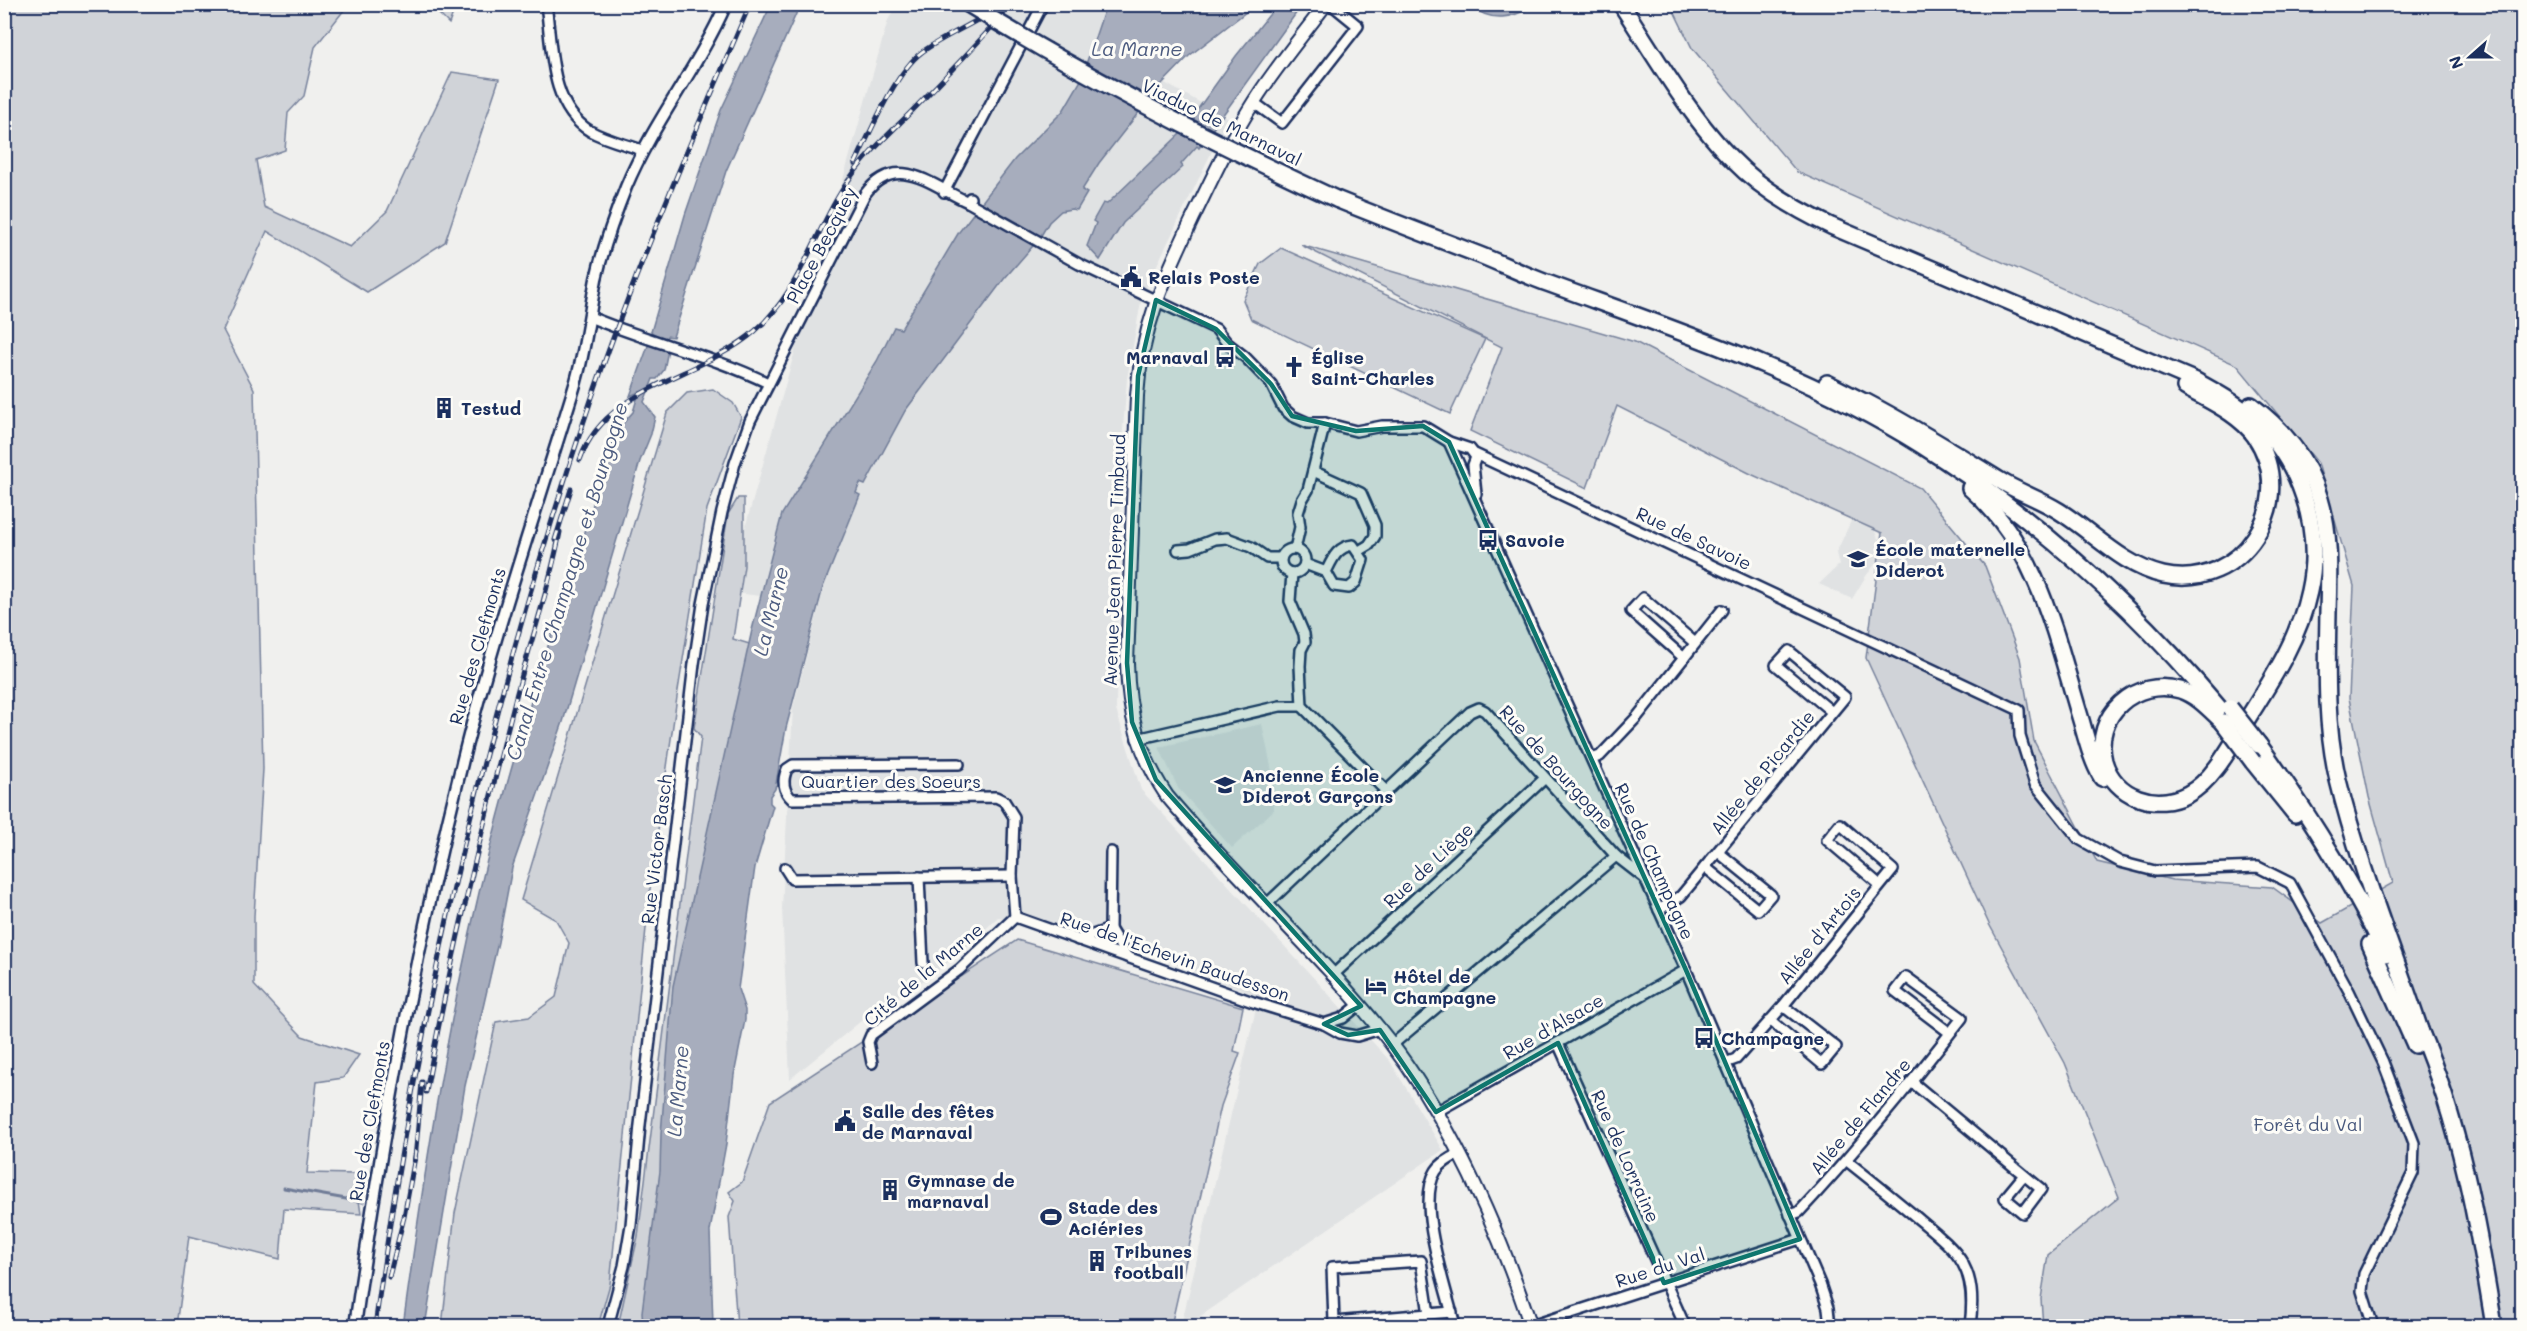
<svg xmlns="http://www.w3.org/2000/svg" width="2527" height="1331" viewBox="0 0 2527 1331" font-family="Mali,sans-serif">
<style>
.built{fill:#e0e2e3}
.green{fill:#d0d3d8;stroke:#76819b;stroke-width:1.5}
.water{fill:#a7adbd;stroke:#6f7b97;stroke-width:1.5}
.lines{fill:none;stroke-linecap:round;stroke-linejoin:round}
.stream{stroke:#6f7b97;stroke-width:3}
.minor-casing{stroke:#1b2f5e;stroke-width:14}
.tertiary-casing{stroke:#1b2f5e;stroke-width:15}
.secondary-casing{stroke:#1b2f5e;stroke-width:16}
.trunk-casing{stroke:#1b2f5e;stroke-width:20}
.minor{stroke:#fdfcf7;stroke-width:9}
.tertiary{stroke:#fdfcf7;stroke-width:10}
.secondary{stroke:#fdfcf7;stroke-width:12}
.trunk{stroke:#fdfcf7;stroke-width:15}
.rail-casing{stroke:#1b2f5e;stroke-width:5}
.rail{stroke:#fdfcf7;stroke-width:3;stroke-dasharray:9;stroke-linecap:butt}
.trunk-bridge-casing{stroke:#1b2f5e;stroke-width:20;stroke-linecap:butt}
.trunk-bridge{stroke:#fdfcf7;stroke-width:15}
.marked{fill:#0f766e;fill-opacity:0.2;stroke:#0f766e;stroke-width:4.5;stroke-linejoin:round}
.labels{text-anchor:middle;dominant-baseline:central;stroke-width:6;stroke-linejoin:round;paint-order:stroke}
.street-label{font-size:18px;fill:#1b2f5e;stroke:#fdfcf7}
.poi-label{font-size:18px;font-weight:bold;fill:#1b2f5e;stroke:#fdfcf7;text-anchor:start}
.park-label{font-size:18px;fill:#48587c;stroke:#fdfcf7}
.water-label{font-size:20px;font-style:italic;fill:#4c5b7f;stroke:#fdfcf7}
</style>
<rect width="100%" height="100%" fill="#f0f0ee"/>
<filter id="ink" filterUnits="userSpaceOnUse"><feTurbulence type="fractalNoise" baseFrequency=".0167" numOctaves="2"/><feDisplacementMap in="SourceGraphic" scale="12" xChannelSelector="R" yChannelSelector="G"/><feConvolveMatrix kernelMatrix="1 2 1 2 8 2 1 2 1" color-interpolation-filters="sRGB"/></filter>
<g filter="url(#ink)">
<g class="built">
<path d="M897,5h209l57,77 65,36 -86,178 -15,83 -7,88 -4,243 25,80 249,271 53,89 -257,176h-5l78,-330 -180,-69 -81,-10 -36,35 -43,32 -42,24 -87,71 -8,-171 11,-200 27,-105 -93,-11 161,-572z"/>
<path d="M1851,521l23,8 10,24 -18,23 -14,23 -33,-15 20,-19 -3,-12z"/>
<path d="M1262,724l12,57v29l-42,38 -54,-60 -19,-41z"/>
</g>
<g class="green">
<path d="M5,4l343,1 -33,42 -11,49 -16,17 -3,37 -29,10 8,47 86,40 37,-36 65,-139 47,7 -54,163 -78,50 -100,-61 -44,99 31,59 9,380 -9,147v69l48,51 57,19 -16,23 -26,4 -10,91 48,1 6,40 -77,-5 -4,50 -91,-23 -12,90h-172z"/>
<path d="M430,5h26l-7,19z"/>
<path d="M1671,5h851v1321h-479l-2,-27 7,-44 71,-58 -54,-134 -76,-139 -123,-266 16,-125 -129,-58 -136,-69 -30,82 -117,-57 32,-84 -201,-102 334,97 285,146 65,78 35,92 14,83 63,121 75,18 100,7 50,36 71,-40 -24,-86 -20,-99 5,-112 -36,-123 -81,-98 -440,-193 -105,-124z"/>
<path d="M1281,248l204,91 -35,75 -199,-95 -8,-19 17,-36z"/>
<path d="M713,389l20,14 8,14 -34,92 -30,188 -26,182 -41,405 -12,42h-156l13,-113 41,-191 33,-5 27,-20 13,-54 -13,-23 -35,-20 146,-487 20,-20z"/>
<path d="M738,498h6v68l-11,73 23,7 -98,680h-40l20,-90 63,-499 -7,-9 34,-214z"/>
<path d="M1017,940l226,67 -9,44 6,2 -19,53 -50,220h-434l-8,-109 6,-16 -6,-9 13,-10 28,-80z"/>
</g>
<g class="water">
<path d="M771,5h29l-74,166 -53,166 -6,-1 -5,11 6,3 -4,20 -7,9h-4l-9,23 11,15 -4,17 -11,27 -77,261 -51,146 -14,74 -33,144 -40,240h-22c22,-160 47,-321 87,-478 36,-141 83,-279 126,-417l17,-19 6,-20 -9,4 19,-53 5,1 4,-8 -7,-4 34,-117 36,-105z"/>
<path d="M1106,5h149l-66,51 -32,33 -58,74 -17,27 5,3 -10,17 -6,-1 -10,2 -12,11 -10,17 -35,40 -99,132 -40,74 -5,-2 -4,10 4,2 -37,92 -37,141 -11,61 -5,7v7l3,3 -18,61 -17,122 7,21v10l-11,55 -8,69 -16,87 3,95h-70l-1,-14 18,-141 1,-37 12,-148 79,-356 30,-116 95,-153 17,-34 7,2 58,-97 56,-73 48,-48 17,-29z"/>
<path d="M1277,5h25l-103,143 -2,-2 -16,18 2,3 -60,56 -23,37 -13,-14 9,-23 -3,-2 10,-18 4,1 73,-70 56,-78z"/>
<path d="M1469,5h67c-23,13 -44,19 -67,0z"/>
</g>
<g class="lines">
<path class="stream" d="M284,1188l79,14"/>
<defs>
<g id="minor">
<path d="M546,4c6,42 3,102 44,127 16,9 35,13 52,19"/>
<path d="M1253,102l29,21 76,-97 -27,-22"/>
<path d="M944,192l99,-188"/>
<path d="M968,202l111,62 137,65 11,14 18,14 26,27 12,24 9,8 16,7h17l31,8 26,-5h41l26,16 21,7 6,8 -3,8 3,29"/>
<path d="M590,317c58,25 121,38 178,66"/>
<path d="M1449,442l237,528 134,314 8,24 2,18"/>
<path d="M1475,454l544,256 1,26 15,48 44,55 41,23 35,9 103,-4 32,16 59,108 34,71 31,81 -1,30 -49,101 -2,17 11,35"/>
<path d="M1313,471l48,22 14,32v11l-6,9 -10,6"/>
<circle cx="1293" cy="561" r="12"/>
<path d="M1295,549l5,-22 -2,-14 4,-13 6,-10 17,-67"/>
<path d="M1178,550l12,-1 25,-10 12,-1 24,9 16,11h14"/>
<path d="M1305,564l21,8 8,14 15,2 7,-6 7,-22 -10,-15c-16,2 -20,13 -27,27"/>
<path d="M1292,573l-2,28 14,33 1,8 -4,8 -1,16 2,40 85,86"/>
<path d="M1684,658l-53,-47 12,-13 52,45"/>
<path d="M1137,739l143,-33h22"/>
<path d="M1592,759l8,-3 37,-39 85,-107"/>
<path d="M959,764l-166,1 -6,4c-5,11 -4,22 5,30l204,-2 8,4 10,16 -2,59 3,41"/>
<path d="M1705,867l53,43 13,-15 -53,-43"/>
<path d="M785,868l7,11 220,-3"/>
<path d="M919,877l4,86"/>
<path d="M1266,905l204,-193 9,-4 6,3 131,145 27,21"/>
<path d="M1659,910l22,-14 164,-199 -56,-46 -13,14 56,47"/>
<path d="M1015,917l238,85 71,22 16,9 17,3 23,-7"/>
<path d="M1110,929l17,28"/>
<path d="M1078,940l32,-11 1,-77"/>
<path d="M1332,976l213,-198"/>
<path d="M1783,1006l110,-136 -53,-46 -13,16 53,45"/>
<path d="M1324,1024l19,-6 16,-13"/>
<path d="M1558,1043l127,283"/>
<path d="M1392,1045l224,-189"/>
<path d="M872,1063l-4,-21 3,-7 88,-65 56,-53"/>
<path d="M1725,1063l11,-4 47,-53 53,41 -14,17 -52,-44"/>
<path d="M1912,1082l129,107 -18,24 -18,-15 19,-23"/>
<path d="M1436,1112l250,-142"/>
<path d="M1847,1161c23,18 45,36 68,55 43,36 63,49 55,110"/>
<path d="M1790,1215l9,-3c58,-62 111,-127 163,-194l-56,-41 -11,14 55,42"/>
<path d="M1429,1314l-8,-53 -89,6 2,55 118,-10"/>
<path d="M608,1326l16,-60 7,-41 9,-100 54,-461 9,-60 19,-92 13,-49 15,-42 115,-227c32,-42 65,-9 103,8l2,-4"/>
<path d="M1455,1326c-8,-36 -40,-123 -19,-155 5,-8 14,-13 23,-17"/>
<path d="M1531,1326l269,-87"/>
</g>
<path id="tertiary" d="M355,1326c27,-195 63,-388 111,-579 31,-121 71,-239 108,-359 11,-35 15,-73 22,-109 7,-31 18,-62 30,-92 27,-65 72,-119 100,-183"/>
<path id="secondary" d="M1326,4c-24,32 -50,63 -71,96 -25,39 -44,81 -64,122 -28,59 -50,108 -54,174l-10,267c1,50 12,91 40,133 71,85 156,159 223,246 63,82 108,187 141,284"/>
<g id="trunk">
<path d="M1621,4c33,50 70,115 112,156 28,29 62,49 98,66l365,155c20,11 40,22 57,37 47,42 70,111 56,173 -9,44 -34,84 -58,122 -16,25 -36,67 -63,81 -32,17 -73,4 -84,-33 -12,-46 32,-84 76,-71 17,5 30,20 43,32"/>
<path d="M1336,199c47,19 94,37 141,55 21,8 41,18 62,26 130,48 264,91 382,165 113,71 213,162 299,264"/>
<path d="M1827,383l45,23"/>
<path d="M1866,402c46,24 89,51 133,78 19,12 41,19 60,31 34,21 64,55 104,64 79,17 137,-73 92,-139 -17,-23 -46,-35 -70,-49"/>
<path d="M2251,405c33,25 57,54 69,94 11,36 9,76 8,113 -1,56 -3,113 10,168 21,87 56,171 84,256"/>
<path d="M1970,488c66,57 84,141 108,222 7,22 12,48 24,68"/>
<path d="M2259,745c48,66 91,135 127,209"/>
<path d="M2253,762l42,52"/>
<path d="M2370,944l45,101"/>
<path d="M2419,1028c41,95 59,197 75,298"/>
</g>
</defs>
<use href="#minor" class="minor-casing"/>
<use href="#tertiary" class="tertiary-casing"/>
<use href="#secondary" class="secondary-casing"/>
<use href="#trunk" class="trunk-casing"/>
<use href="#minor" class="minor"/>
<use href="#tertiary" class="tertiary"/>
<use href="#secondary" class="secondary"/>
<use href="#trunk" class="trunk"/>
<defs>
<g id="rail">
<path d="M855,164c15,-31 40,-92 67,-112 25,-18 55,-29 81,-48"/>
<path d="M580,460c25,-74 121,-82 175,-129 48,-42 61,-107 98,-157 16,-22 37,-41 56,-60 35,-36 70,-71 103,-110"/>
<path d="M555,540l16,-51"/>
<path d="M426,1092c24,-131 55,-260 88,-388 15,-58 35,-114 46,-172"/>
<path d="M415,1159l7,-77"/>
<path d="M389,1277l15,-60 12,-66"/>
<path d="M375,1326c43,-314 113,-622 215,-923 46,-135 103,-267 160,-399"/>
</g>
</defs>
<use href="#rail" class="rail-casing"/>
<use href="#rail" class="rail"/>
<defs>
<g id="trunk-bridge">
<path d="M968,4c119,74 242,137 368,195"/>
<path d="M2230,708l29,37"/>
<path d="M2223,722l30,40"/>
</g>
</defs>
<use href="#trunk-bridge" class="trunk-bridge-casing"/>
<use href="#trunk-bridge" class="trunk-bridge"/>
</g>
</g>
<path class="marked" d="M1156,300l60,29 55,55 21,32 64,15 67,-5 26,16 237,528 114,269 -136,44 -106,-240 -122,69 -56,-82 -32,5 -24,-11 37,-18 -205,-226 -24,-58 -5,-59 11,-287z"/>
<defs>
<symbol id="civic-bare" viewBox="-9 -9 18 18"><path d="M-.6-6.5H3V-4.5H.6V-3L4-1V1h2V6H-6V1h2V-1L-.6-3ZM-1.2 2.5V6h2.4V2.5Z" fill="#1b2f5e" stroke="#fdfcf7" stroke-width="2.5" paint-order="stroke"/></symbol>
<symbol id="bus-bare" viewBox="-9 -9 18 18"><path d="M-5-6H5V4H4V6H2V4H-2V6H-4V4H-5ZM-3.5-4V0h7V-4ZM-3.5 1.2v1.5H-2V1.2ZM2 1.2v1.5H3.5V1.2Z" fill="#1b2f5e" stroke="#fdfcf7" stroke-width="2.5" paint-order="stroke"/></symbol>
<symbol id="church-bare" viewBox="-9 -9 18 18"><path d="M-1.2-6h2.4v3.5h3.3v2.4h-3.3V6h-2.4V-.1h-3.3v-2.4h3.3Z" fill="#1b2f5e" stroke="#fdfcf7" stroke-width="2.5" paint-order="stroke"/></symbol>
<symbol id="building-bare" viewBox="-9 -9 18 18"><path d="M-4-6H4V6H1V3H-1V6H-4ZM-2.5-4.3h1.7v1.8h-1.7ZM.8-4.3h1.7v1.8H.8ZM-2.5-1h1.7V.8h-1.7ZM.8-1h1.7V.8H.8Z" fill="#1b2f5e" stroke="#fdfcf7" stroke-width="2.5" paint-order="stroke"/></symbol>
<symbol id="school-bare" viewBox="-9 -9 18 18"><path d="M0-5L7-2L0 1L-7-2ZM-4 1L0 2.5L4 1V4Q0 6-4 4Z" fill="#1b2f5e" stroke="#fdfcf7" stroke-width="2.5" paint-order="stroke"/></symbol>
<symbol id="hotel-bare" viewBox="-9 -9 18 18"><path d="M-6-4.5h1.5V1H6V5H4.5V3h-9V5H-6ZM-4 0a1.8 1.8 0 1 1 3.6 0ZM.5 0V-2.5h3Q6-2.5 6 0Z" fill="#1b2f5e" stroke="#fdfcf7" stroke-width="2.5" paint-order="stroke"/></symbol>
<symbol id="stadium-bare" viewBox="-9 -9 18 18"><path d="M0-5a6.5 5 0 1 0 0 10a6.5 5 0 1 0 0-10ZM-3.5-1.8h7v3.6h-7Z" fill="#1b2f5e" stroke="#fdfcf7" stroke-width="2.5" paint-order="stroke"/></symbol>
</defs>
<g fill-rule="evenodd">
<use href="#civic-bare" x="1116" y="262" width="30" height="30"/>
<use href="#bus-bare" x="1210" y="342" width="30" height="30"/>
<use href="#church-bare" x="1279" y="352" width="30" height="30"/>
<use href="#building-bare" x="429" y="393" width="30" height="30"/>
<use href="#bus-bare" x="1473" y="525" width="30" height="30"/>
<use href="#school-bare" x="1843" y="544" width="30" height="30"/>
<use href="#school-bare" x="1210" y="770" width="30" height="30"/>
<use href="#hotel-bare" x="1361" y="971" width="30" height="30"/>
<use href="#bus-bare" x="1689" y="1023" width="30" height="30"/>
<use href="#civic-bare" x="830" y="1106" width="30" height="30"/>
<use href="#building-bare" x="875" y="1175" width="30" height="30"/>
<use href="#stadium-bare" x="1036" y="1202" width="30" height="30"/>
<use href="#building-bare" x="1082" y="1246" width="30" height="30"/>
</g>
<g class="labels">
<g class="street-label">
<text transform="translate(1222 122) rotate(26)">Viaduc de Marnaval</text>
<text transform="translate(821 245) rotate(-62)">Place Becquey</text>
<text transform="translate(1694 538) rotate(25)">Rue de Savoie</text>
<text transform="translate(1114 560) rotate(-88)">Avenue Jean Pierre Timbaud</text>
<text transform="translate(477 646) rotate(-74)">Rue des Clefmonts</text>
<text transform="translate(1557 767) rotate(48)">Rue de Bourgogne</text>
<text transform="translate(1762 772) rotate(-51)">Allée de Picardie</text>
<text x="891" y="781">Quartier des Soeurs</text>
<text transform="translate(656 849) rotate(-83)">Rue Victor Basch</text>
<text transform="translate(1655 861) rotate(66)">Rue de Champagne</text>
<text transform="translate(1428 865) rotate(-43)">Rue de Liège</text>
<text transform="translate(1819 935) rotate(-51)">Allée d'Artois</text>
<text transform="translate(1175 956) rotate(19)">Rue de l'Echevin Baudesson</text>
<text transform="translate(923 974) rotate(-40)">Cité de la Marne</text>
<text transform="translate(1553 1026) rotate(-30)">Rue d'Alsace</text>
<text transform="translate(1860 1116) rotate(-50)">Allée de Flandre</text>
<text transform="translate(369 1121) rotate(-80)">Rue des Clefmonts</text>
<text transform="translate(1626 1156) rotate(66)">Rue de Lorraine</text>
<text transform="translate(1660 1267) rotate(-18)">Rue du Val</text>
</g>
<g class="poi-label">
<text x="1148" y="277">Relais Poste</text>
<text x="1208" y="357" text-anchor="end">Marnaval</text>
<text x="1311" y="357">Église<tspan x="1311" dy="21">Saint-Charles</tspan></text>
<text x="461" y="408">Testud</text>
<text x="1505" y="540">Savoie</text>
<text x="1875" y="549">École maternelle<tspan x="1875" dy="21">Diderot</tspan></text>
<text x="1242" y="775">Ancienne École<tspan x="1242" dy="21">Diderot Garçons</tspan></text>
<text x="1393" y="976">Hôtel de<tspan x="1393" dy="21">Champagne</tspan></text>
<text x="1721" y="1038">Champagne</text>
<text x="862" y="1111">Salle des fêtes<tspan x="862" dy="21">de Marnaval</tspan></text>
<text x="907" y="1180">Gymnase de<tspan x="907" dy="21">marnaval</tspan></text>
<text x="1068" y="1207">Stade des<tspan x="1068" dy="21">Aciéries</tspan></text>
<text x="1114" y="1251">Tribunes<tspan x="1114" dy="21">football</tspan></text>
</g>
<g class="park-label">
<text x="2308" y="1124">Forêt du Val</text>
</g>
<g class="water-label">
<text x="1137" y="48">La Marne</text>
<text transform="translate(566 581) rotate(-73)">Canal Entre Champagne et Bourgogne</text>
<text transform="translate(770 611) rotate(-76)">La Marne</text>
<text transform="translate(677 1091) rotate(-85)">La Marne</text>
</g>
</g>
<rect width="2527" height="1331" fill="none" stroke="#fdfcf7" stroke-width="24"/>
<rect x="12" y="12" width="2503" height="1307" fill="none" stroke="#1b2f5e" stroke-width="2" filter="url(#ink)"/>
<g transform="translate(2470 57) rotate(249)" stroke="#fdfcf7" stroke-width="4.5" paint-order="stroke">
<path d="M0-4.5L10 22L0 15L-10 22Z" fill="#1b2f5e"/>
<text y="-9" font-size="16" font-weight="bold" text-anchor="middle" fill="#1b2f5e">N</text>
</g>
</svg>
